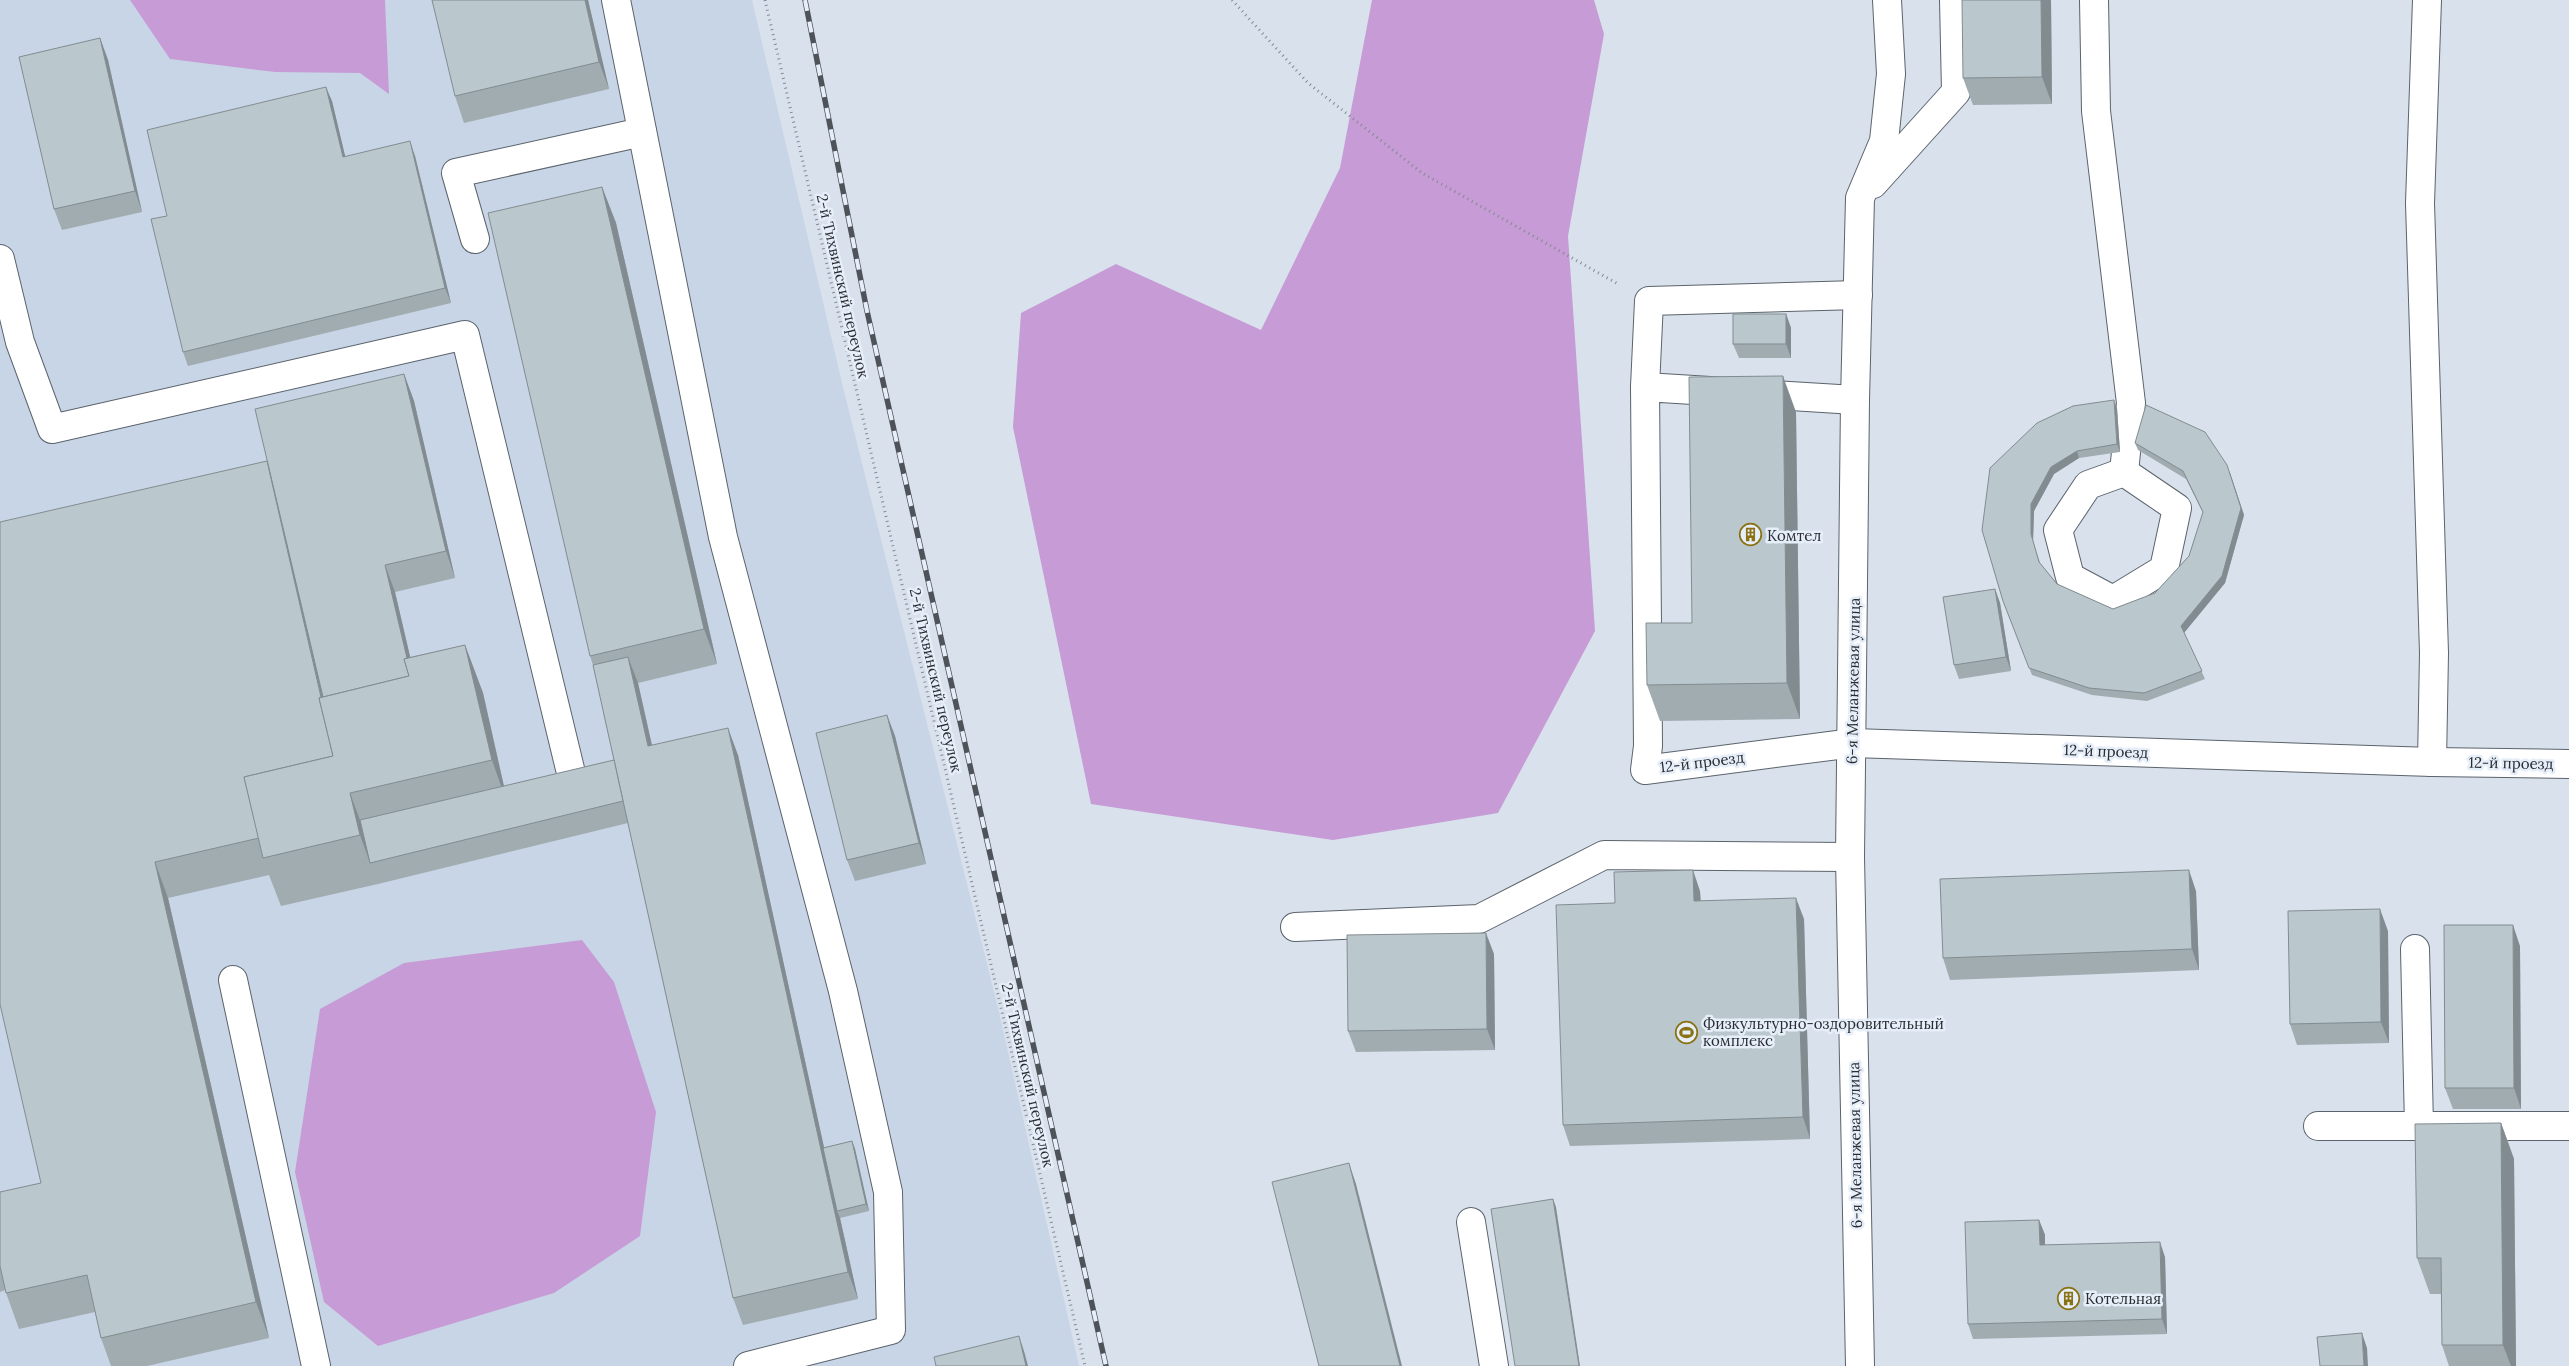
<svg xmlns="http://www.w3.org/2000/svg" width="2569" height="1366" viewBox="0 0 2569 1366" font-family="Lora,serif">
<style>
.built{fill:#c8d5e6}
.forest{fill:#c69bd6}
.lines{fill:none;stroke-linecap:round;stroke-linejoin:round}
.minor-casing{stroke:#5b636c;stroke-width:30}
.path{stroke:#848a92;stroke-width:3;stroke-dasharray:1 4;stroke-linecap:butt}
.minor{stroke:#fff;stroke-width:28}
.rail-casing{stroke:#4e5359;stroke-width:5.5}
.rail{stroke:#e6eef9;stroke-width:4;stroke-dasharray:11;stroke-linecap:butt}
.wall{fill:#a0acb0}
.shaded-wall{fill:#828c90}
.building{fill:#bac8cd;stroke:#828c90}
.labels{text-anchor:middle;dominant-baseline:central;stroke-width:5;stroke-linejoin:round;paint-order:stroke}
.street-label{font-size:15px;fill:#292d31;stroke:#e6eef9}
.poi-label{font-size:15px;fill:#292d31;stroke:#e6eef9;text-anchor:start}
</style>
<rect width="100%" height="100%" fill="#d8e1ec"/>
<path class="built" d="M0,0h752l90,383 157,629 80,354h-1079z"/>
<g class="forest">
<path d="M130,0h255l4,94 -29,-21 -85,-1 -105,-13z"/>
<path d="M1372,0h222l10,34 -36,202 27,395 -97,182 -165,27 -242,-36 -78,-377 8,-114 95,-49 145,66 79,-162z"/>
<path d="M582,940l32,42 42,130 -16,124 -86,57 -176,53 -54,-44 -29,-130 25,-163 84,-46z"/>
</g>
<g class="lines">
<defs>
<g id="minor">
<path d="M616,0l107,537 120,454 45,201 3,138 -143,36"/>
<path d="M2094,0l2,111 35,292 -7,69"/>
<path d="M2427,0l-7,203 14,450 -2,109"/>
<path d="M1873,184l83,-92 -2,-92"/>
<path d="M475,239l-19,-66 186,-41"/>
<path d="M0,259l20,83 32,87 413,-94 106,438"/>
<path d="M1645,387l4,-86 209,-6"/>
<path d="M1855,400l-210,-13 3,359 -3,24 208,-27 579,19 137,2"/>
<path d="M2124,472l53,36 -13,61 -51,31 -43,-23 -12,-47 30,-45z"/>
<path d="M1295,927l184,-8 125,-64 246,2"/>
<path d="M2415,949l4,177"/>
<path d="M233,980l83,386"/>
<path d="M2318,1126h251"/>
<path d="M1471,1222l23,144"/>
<path d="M1860,1366l-10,-509 5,-457 5,-202 24,-57 7,-67 -4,-74"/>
</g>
</defs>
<use href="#minor" class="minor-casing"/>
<g class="path">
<path d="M765,0l320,1366"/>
<path d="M1232,0l76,83 114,90 196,111"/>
</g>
<use href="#minor" class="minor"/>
<defs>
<path id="rail" d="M805,0l62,311 239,1055"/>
</defs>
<use href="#rail" class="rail-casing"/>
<use href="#rail" class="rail"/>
</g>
<g class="wall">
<path d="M588,0l21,89 -145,34 -9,-27z"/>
<path d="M2051,0l1,104 -79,1 -10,-27z"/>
<path d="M100,38l8,22 34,152 -80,18 -8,-21z"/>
<path d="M332,101l13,56 70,-1 36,147 -263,63 -5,-14 -16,-136z"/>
<path d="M602,187l14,36 101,441 -79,19 14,62 86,10 86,393 28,-7 3,8 14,62 -29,7 18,81 -115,26 -10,-27 -105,-475 -250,61 -97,22 -12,-31 -101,23 101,440 -122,28h-36l-10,-28 -6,-26 -76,17 -14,-39 -5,2v-100l41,-9 226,-722 2,8 135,-95 10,27 41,177 -60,14 15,65 55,-12 18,48 21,93 110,-26 -21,-95 -3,-9z"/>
<path d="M1786,314l5,14v30h-52l-6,-14z"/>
<path d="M2117,408l3,44 -41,6 -25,16 -20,37 -1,30 7,22 17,21 56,25 42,-16 34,-37 14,-43 -17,-34 -48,-29 -3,-7 95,30 14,42 -19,68 -41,50 21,46 -58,22 -55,-6 -60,-20 -29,-74 -21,-71z"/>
<path d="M1796,412l4,307 -140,2 -13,-36 45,-62z"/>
<path d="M1995,589l5,14 11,68 -52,8 -5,-14z"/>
<path d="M887,715l8,21 31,128 -71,17 -8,-21z"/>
<path d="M1700,891l1,10 103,18 6,220 -240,7 -7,-21 52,-222z"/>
<path d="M2196,891l3,79 -249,10 -7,-22z"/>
<path d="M2388,931l1,112 -92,2 -7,-21z"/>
<path d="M2520,946l1,163h-68l-8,-21z"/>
<path d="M1494,954l1,96 -139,2 -8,-21z"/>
<path d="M2501,1123l13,36 2,207h-67l-7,-21v-51h-12l-13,-36z"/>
<path d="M2039,1220l6,15v10l120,12 2,77 -194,5 -5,-15z"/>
</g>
<g class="shaded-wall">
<path d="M585,0h3l21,89 -10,-27z"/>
<path d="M2041,0h10l1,104 -10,-27z"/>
<path d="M100,38l8,22 34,152 -7,-21z"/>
<path d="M326,87l6,14 17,71 -6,-15z"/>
<path d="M410,141l5,15 36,147 -6,-15z"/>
<path d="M602,187l14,36 101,441 -13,-35z"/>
<path d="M1786,314l5,14v30l-5,-14z"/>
<path d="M404,374l10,27 41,177 -9,-27z"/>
<path d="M1783,376l13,36 4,307 -13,-36z"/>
<path d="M2114,400l3,8 3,44 -3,-8z"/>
<path d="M2077,451l2,7 -25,16 -20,37 -1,30 9,29 -11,-36v-30l20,-37z"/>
<path d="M267,461l13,36 51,221 7,51z"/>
<path d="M2230,473l14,42 -19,68 -42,51 -2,-8z"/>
<path d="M385,565l10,27 31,133 -10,-27z"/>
<path d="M1995,589l5,14 11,68 -5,-14z"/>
<path d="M465,645l18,48 26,116 -17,-49z"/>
<path d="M628,657l10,26 20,90 -10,-27z"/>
<path d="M887,715l8,21 31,128 -7,-21z"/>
<path d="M728,728l10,27 100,456h-1l3,7 18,81 -10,-27z"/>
<path d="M350,793l18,49 2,21 -10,-28z"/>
<path d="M155,862l13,36 101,440 -13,-36z"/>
<path d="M1693,870l7,21 1,31 -7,-21z"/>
<path d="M2189,870l7,21 3,79 -7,-21z"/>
<path d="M1796,898l8,21 6,220 -7,-22z"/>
<path d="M2380,909l8,22 1,112 -8,-21z"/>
<path d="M2513,925l7,21 1,163 -7,-21z"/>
<path d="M1486,933l8,21 1,96 -8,-21z"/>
<path d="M2501,1123l13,36 2,207h-5l-8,-21z"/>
<path d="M852,1141l3,8 14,62 -3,-7z"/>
<path d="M1349,1163l7,21 46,182h-2z"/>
<path d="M1553,1199l3,8 24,159h-1z"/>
<path d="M2039,1220l6,15v24l-5,-14z"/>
<path d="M2160,1242l5,15 2,77 -5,-15z"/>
<path d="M2362,1333l5,15 1,18h-4z"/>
<path d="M1019,1336l5,15 4,15h-2z"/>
</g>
<g class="building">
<path d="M432,0h153l14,62 -144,34z"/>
<path d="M1962,0h79l1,77 -79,1z"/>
<path d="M100,38l35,153 -81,18 -35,-152z"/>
<path d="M326,87l17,70 67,-16 35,147 -262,64 -32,-133 16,-3 -20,-86z"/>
<path d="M602,187l102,442 -114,27 -102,-443z"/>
<rect x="1733" y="314" width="53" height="30"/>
<path d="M404,374l42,177 -61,14 22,93 -3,1 5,17 -86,21 -68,-288z"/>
<path d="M1783,376l4,307 -140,2 -1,-62h46l-3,-246z"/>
<path d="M2114,400l3,44 -40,7 -26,16 -20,37v30l8,28 18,22 56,25 42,-16 34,-37 14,-44 -20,-41 -48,-28 11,-38 59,27 22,33 14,43 -19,68 -41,50 21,45 -58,22 -55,-5 -60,-20 -26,-67 -21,-71 8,-62 47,-45 36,-17z"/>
<path d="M267,461l54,236 -2,1 14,58 -89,21 15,61 -104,24 101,440 -155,36 -14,-63 -81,18 -6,-27v-74l41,-9 -41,-179v-482z"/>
<path d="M1995,589l11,68 -52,8 -11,-68z"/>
<path d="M465,645l27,115 -142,33 10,42 -97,23 -19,-81 89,-21 -14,-58 90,-22 -5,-17z"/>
<path d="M628,657l20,89 80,-18 120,544 -115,26 -140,-633z"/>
<path d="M887,715l32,128 -72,17 -31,-127z"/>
<path d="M614,760l9,41 -253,62 -10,-43z"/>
<path d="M1693,870l1,31 102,-3 7,219 -240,8 -7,-220 59,-2 -1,-31z"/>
<path d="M2189,870l3,79 -249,9 -3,-79z"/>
<path d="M2380,909l1,113 -91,2 -2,-113z"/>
<path d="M2444,925h69l1,163h-69z"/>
<path d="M1486,933l1,96 -139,2 -1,-96z"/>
<path d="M2501,1123l2,222h-61l-1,-87h-24l-2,-134z"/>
<path d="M852,1141l14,63 -29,7 -14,-63z"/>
<path d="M1349,1163l51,203h-81l-47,-184z"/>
<path d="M1553,1199l26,167h-64l-24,-157z"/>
<path d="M2039,1220l1,25 120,-3 2,77 -194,5 -3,-102z"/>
<path d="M2362,1333l2,33h-44l-3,-29z"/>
<path d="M1019,1336l7,30h-90l-2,-9z"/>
</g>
<defs>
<symbol id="building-ring" viewBox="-11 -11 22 22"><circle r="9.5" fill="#e6eef9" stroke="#8a7214" stroke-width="1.5"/><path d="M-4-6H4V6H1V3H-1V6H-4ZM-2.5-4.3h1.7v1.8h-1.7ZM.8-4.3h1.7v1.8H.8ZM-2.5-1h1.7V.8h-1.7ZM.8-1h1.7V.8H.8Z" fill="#8a7214"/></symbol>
<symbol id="stadium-ring" viewBox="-11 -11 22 22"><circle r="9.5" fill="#e6eef9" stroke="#8a7214" stroke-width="1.5"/><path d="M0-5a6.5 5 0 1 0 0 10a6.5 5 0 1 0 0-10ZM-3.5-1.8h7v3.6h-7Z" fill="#8a7214"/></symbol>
</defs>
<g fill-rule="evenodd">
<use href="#building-ring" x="1738" y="522" width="25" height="25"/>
<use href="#stadium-ring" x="1674" y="1020" width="25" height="25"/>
<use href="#building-ring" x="2056" y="1286" width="25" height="25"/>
</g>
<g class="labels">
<g class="street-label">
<text transform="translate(843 286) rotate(77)">2-й Тихвинский переулок</text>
<text transform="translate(936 680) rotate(77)">2-й Тихвинский переулок</text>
<text transform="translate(1853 681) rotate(-89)">6-я Меланжевая улица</text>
<text transform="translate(2106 751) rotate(2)">12-й проезд</text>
<text transform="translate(1702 762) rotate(-7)">12-й проезд</text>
<text transform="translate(2511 763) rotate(1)">12-й проезд</text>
<text transform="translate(1028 1075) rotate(77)">2-й Тихвинский переулок</text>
<text transform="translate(1855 1145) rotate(-91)">6-я Меланжевая улица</text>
</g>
<g class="poi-label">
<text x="1767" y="535">Комтел</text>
<text x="1703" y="1023">Физкультурно-оздоровительный<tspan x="1703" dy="17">комплекс</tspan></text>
<text x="2085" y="1298">Котельная</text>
</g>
</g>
</svg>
